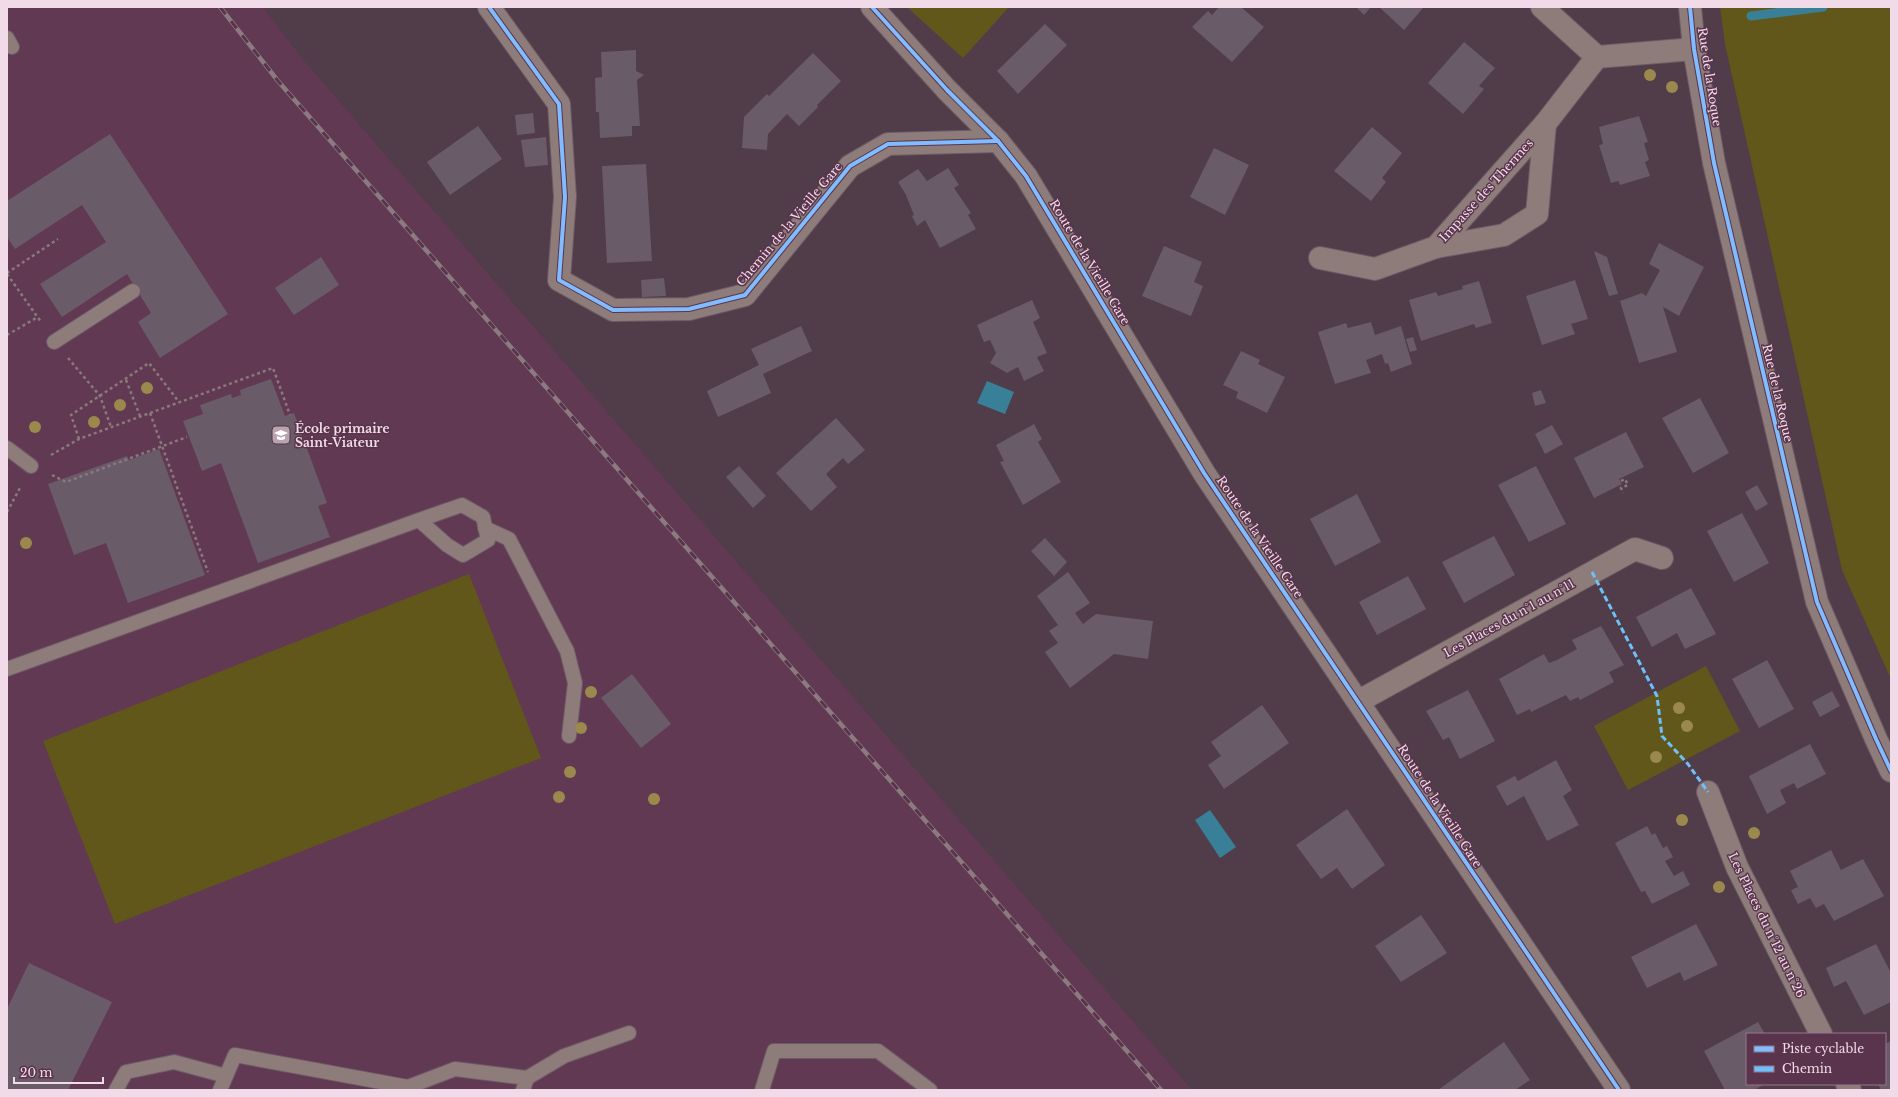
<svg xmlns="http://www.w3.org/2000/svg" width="1898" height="1097" viewBox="0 0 1898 1097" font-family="'Libre Baskerville',serif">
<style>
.built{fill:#613953}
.green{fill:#62571a}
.water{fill:#387f97}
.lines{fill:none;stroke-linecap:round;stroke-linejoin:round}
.stream{stroke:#387f97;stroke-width:9}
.building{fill:#6a5b68}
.service-casing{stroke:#6c5a65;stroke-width:16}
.minor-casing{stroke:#6c5a65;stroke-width:24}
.path{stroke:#89797a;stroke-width:2.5;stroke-dasharray:3 3;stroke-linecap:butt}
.service{stroke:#8d7c79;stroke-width:14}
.minor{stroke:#8d7c79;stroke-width:22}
.rail-casing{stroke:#8b7a7f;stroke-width:4.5}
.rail{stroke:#59344c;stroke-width:3;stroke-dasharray:9;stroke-linecap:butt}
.quiet{stroke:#6cc0fc;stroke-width:3;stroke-dasharray:6 3;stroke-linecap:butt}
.cycleway-casing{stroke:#59344c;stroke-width:6}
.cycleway{stroke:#80bcff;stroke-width:4}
.tree{fill:#9b884c}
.labels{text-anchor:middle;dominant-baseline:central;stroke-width:3;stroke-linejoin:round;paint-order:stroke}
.street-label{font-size:12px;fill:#f2dbe9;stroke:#59344c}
.poi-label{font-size:12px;font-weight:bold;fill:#f2dbe9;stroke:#59344c;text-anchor:start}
</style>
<rect width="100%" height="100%" fill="#513c49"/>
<path class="built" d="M7,7h256l38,50 891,1033h-1185z"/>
<g class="green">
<path d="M907,7h102l-46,51z"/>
<path d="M1720,7h171v672l-49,-109 -117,-526z"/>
<path d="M469,574l72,184 -426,166 -72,-183z"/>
<path d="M1706,666l34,65 -112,59 -34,-64z"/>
</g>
<g class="water">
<path d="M987,381l27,11 -9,22 -28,-11z"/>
<path d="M1210,810l26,37 -16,11 -25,-38z"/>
</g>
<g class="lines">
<path class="stream" d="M1751,16l72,-9"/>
</g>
<g class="building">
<path d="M1219,7h22l23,20 -32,35 -40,-35 16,-16 4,4z"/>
<path d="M1356,7h15l-7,8z"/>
<path d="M1379,7h45l-20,23z"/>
<path d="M1045,24l22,21 -49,49 -21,-23z"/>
<path d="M1464,42l31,26 -16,18 5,3 -21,25 -35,-31z"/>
<path d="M636,50v21l8,4 -7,5 3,46h-8v10l-32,2 -1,-26h-3l-1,-34 7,-1 -1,-25z"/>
<path d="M813,53l28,28 -24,24 1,2 -19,19 -12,-12 -19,20 -1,16 -25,-2 2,-31 23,-23 2,2z"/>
<path d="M533,113l2,20 -18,2 -2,-20z"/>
<path d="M1639,116l9,26 -4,1 5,17 -4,2 5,14 -30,9 -2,-4 -7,2 -12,-38 4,-1 -4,-17z"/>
<path d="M478,126l24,33 -52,36 -23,-33z"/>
<path d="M1372,127l30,26 -20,25 4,4 -15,19 -37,-30z"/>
<path d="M110,134l118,180 -68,44 -22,-36 13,-9 -24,-39 -65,43 -22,-33 66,-42 -24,-37 -67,44 -8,-12v-36z"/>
<path d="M546,137l2,28 -23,2 -4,-27z"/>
<path d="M1214,148l35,17 -24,50 -35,-18z"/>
<path d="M646,164l6,97 -45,2 -5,-97z"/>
<path d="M948,168l11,17 -5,3 17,25 -3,2 8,14 -36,19 -15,-28 -8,6 -5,-10 2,-1 -8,-20 -8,-13 20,-13 9,12z"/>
<path d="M1659,243l45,24 -25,49 -16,-9 14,45 -38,11 -19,-62 22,-8 4,3 14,-26 -11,-6z"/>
<path d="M1164,246l38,16 -8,20 9,4 -12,30 -49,-20z"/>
<path d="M1594,251l13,6 11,37 -9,2z"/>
<path d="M321,257l18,28 -45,30 -19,-27z"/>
<path d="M664,278l2,18 -24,1 -1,-17z"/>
<path d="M1575,280l13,39 -17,5 4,10 -33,11 -16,-49z"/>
<path d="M1479,281l13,42 -16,5 -2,-4 -53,17 -12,-41 27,-8 2,4 25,-7 -1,-3z"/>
<path d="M1032,300l8,18 -7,4 14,31 -10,4 7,14 -20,10 -6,-14 -11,6 -17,-10 6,-10 -6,-13 -6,2 -7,-17z"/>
<path d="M1371,322l4,13 26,-9 11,38 -21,8 -3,-9 -3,1 -3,-10 -16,6 5,13 -36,11 -17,-52 28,-9 2,5z"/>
<path d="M801,326l11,25 -49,23 8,19 -53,24 -11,-26 52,-26 -8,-16z"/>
<path d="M1413,337l4,13 -7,2 -4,-13z"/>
<path d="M1241,351l19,9 -2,4 27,13 -18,36 -31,-15 2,-6 -15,-7z"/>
<path d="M271,379l14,37 9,-3 33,90 -9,3 12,31 -72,26 -37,-100 -19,8 -19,-50 20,-7 -3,-9 31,-11 1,4 9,-3 -1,-5z"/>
<path d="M1541,390l5,13 -11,3 -3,-13z"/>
<path d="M1700,398l29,55 -36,20 -31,-55z"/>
<path d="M836,418l29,32 -17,14 -5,-6 -17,16 11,13 -26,24 -35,-38z"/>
<path d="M1034,424l8,15 -4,3 23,40 -38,23 -23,-43 4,-1 -8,-16z"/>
<path d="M1552,425l11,19 -18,10 -10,-20z"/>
<path d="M1626,432l18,35 -25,12 3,5 -28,14 -20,-40z"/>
<path d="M159,449l46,126 -77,28 -22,-60 -32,12 -26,-71 79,-28 2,4z"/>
<path d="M739,466l27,30 -13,12 -27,-31z"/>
<path d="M1536,466l30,58 -37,18 -31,-57z"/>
<path d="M1757,485l11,19 -12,7 -11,-19z"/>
<path d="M1357,494l24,48 -46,24 -25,-47z"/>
<path d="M1742,513l27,50 -35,19 -27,-51z"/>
<path d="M1494,536l21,39 -51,28 -22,-41z"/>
<path d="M1045,538l22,24 -13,14 -23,-25z"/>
<path d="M1068,572l22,31 -15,10 8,11 13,-10 57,7 -5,38 -34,-5 -44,34 -25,-36 13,-9 -9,-12 9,-6 -21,-29z"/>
<path d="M1408,576l18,33 -49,26 -18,-33z"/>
<path d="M1691,588l25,46 -31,15 -8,-16 -25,14 -16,-30z"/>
<path d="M1601,626l23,39 -15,7 5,10 -34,18 -2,-3 -8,4 -4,-6 -35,17 -1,-3 -13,6 -18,-36 45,-25 5,9 8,-3 20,-11 -5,-9z"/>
<path d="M1767,660l27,49 -35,19 -27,-49z"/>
<path d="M632,674l39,50 -30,24 -40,-50z"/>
<path d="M1468,690l27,51 -35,18 -11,-22 -6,3 -17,-29z"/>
<path d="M1832,691l8,15 -20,11 -8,-15z"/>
<path d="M1262,705l27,38 -65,46 -16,-24 13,-9 -10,-14z"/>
<path d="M1810,744l16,30 -29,15 -3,-6 -14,7 6,13 -19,11 -18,-38z"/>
<path d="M1556,760l16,30 -9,6 16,29 -32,16 -23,-45 -17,10 -11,-20 19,-10 3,5z"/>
<path d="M1347,809l38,56 -33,24 -15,-21 -16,11 -25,-34z"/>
<path d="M1647,826l5,9 3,-2 8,15 4,-2 6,11 -8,4 9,15 9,-5 7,14 -38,19 -7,-13 -4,1 -26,-49z"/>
<path d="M1831,850l10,20 22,-11 21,37 -50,25 -10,-17 -8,4 -6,-10 -12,6 -7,-14 7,-3 -8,-16z"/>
<path d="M1421,915l26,38 -46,29 -26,-36z"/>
<path d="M1696,924l22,41 -34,16 -4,-9 -33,16 -16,-31z"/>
<path d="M1876,944l15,29v29l-27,13 -18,-34 -12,6 -8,-19z"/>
<path d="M29,963l83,39 -44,88h-61v-81z"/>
<path d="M1758,1022l7,12h-18v50h18l-11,6h-29l-21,-39z"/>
<path d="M1891,1041v49h-10l-3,-6h7v-40z"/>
<path d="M1504,1042l26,38 -15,10h-77z"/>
</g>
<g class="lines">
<defs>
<g id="service">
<path d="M7,38l5,9"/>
<path d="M54,342l79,-51"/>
<path d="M7,448l24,18"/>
<path d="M485,528l24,11 58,112 8,32 -6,53"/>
<path d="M7,669l412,-149 43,-15 21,12 5,23 -25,15 -16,-10 -28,-25"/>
<path d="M527,1078l37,-22 65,-23"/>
<path d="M116,1090l10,-18 48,-10 52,14"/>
<path d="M220,1090l15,-35 173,32"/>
<path d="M407,1090l1,-3 47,-18 72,9 -4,12"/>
<path d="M762,1090l12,-39h104l52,39"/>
</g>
<g id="minor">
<path d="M489,7l70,97 6,93 -6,83 54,30 76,-1 56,-14 105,-129 38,-22 110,-3"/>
<path d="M872,7l75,83 51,51 28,35 178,297 415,617"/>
<path d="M1542,7l55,50 97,-8"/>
<path d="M1690,7l4,42 20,114 103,439 59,137 15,32"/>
<path d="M1436,247l68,-12 33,-21 8,-90"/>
<path d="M1320,258l55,11 61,-22 109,-123 52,-67"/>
<path d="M1359,701l276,-152 27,9"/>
<path d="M1708,792l29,75 84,167"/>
<path d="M1847,1084l3,6"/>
</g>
</defs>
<use href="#service" class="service-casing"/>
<use href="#minor" class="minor-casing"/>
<g class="path">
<path d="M7,273l51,-34"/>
<path d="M7,274l34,48"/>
<path d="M7,335l31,-18"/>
<path d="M68,358l32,38 11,31"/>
<path d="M126,380l14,36"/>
<path d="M150,413l58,159"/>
<path d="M79,439l-8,-24 78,-52 30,39"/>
<path d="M51,455l28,-16 194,-71 17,47"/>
<path d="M52,475l14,7 121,-45"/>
<path d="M1621,481l4,-2 3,6 -7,3 2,5"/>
<path d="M7,512l14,-26"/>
</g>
<use href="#service" class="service"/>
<use href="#minor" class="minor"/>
<defs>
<path id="rail" d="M220,7l58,74 883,1009"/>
</defs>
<use href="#rail" class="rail-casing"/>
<use href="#rail" class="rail"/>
<path class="quiet" d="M1592,572l65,124 5,40 26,28 20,28"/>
<defs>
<g id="cycleway">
<path d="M489,7l70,97 6,93 -6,83 54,30 76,-1 56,-14 105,-129 38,-22 110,-3"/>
<path d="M872,7l75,83 51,51 28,35 178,297 415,617"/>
<path d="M1690,7l4,42 20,114 103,439 59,137 15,32"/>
</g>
</defs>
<use href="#cycleway" class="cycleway-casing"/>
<use href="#cycleway" class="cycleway"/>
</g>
<g class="tree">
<circle cx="1650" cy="75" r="6"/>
<circle cx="1672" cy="87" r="6"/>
<circle cx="147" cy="388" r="6"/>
<circle cx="120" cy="405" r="6"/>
<circle cx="94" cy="422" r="6"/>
<circle cx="35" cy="427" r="6"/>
<circle cx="26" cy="543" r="6"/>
<circle cx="591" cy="692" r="6"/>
<circle cx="1679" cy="708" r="6"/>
<circle cx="1687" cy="726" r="6"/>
<circle cx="581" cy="728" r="6"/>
<circle cx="1656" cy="757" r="6"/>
<circle cx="570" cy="772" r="6"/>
<circle cx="559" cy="797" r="6"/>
<circle cx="654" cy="799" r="6"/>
<circle cx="1682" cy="820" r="6"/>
<circle cx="1754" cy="833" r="6"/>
<circle cx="1719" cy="887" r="6"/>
</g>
<defs>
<symbol id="school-square" viewBox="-11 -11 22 22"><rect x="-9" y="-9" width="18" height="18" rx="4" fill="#baa3b1" stroke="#59344c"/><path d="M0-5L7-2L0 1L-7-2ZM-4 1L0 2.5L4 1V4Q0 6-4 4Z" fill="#fff"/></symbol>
</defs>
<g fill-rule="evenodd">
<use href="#school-square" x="270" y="424" width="22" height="22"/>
</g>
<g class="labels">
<g class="street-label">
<text transform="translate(1710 77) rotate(81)">Rue de la Roque</text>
<text transform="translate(1486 190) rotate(-48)">Impasse des Thermes</text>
<text transform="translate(789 224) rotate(-50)">Chemin de la Vieille Gare</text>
<text transform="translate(1090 262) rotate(59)">Route de la Vieille Gare</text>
<text transform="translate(1778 393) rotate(77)">Rue de la Roque</text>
<text transform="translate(1260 537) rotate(56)">Route de la Vieille Gare</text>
<text transform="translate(1509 618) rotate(-29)">Les Places du n°1 au n°11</text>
<text transform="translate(1440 806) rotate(57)">Route de la Vieille Gare</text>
<text transform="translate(1767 925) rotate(64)">Les Places du n°12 au n°26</text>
</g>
<g class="poi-label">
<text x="295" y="428">École primaire<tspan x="295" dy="14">Saint-Viateur</tspan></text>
</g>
</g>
<rect width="1898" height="1097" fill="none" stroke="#f2dbe9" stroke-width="16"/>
<rect x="1746" y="1033" width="140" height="52" fill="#59344c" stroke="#96778b"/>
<rect x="1754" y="1046" width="20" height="6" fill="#80bcff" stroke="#96778b"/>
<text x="1782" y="1053" font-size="12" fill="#f2dbe9">Piste cyclable</text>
<rect x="1754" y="1066" width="20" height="6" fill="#6cc0fc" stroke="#96778b"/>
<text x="1782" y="1073" font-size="12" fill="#f2dbe9">Chemin</text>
<path d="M14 1077v6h89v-6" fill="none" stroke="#f2dbe9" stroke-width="2"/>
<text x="20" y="1077" font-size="12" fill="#f2dbe9" stroke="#59344c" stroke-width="3" paint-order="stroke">20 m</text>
</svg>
